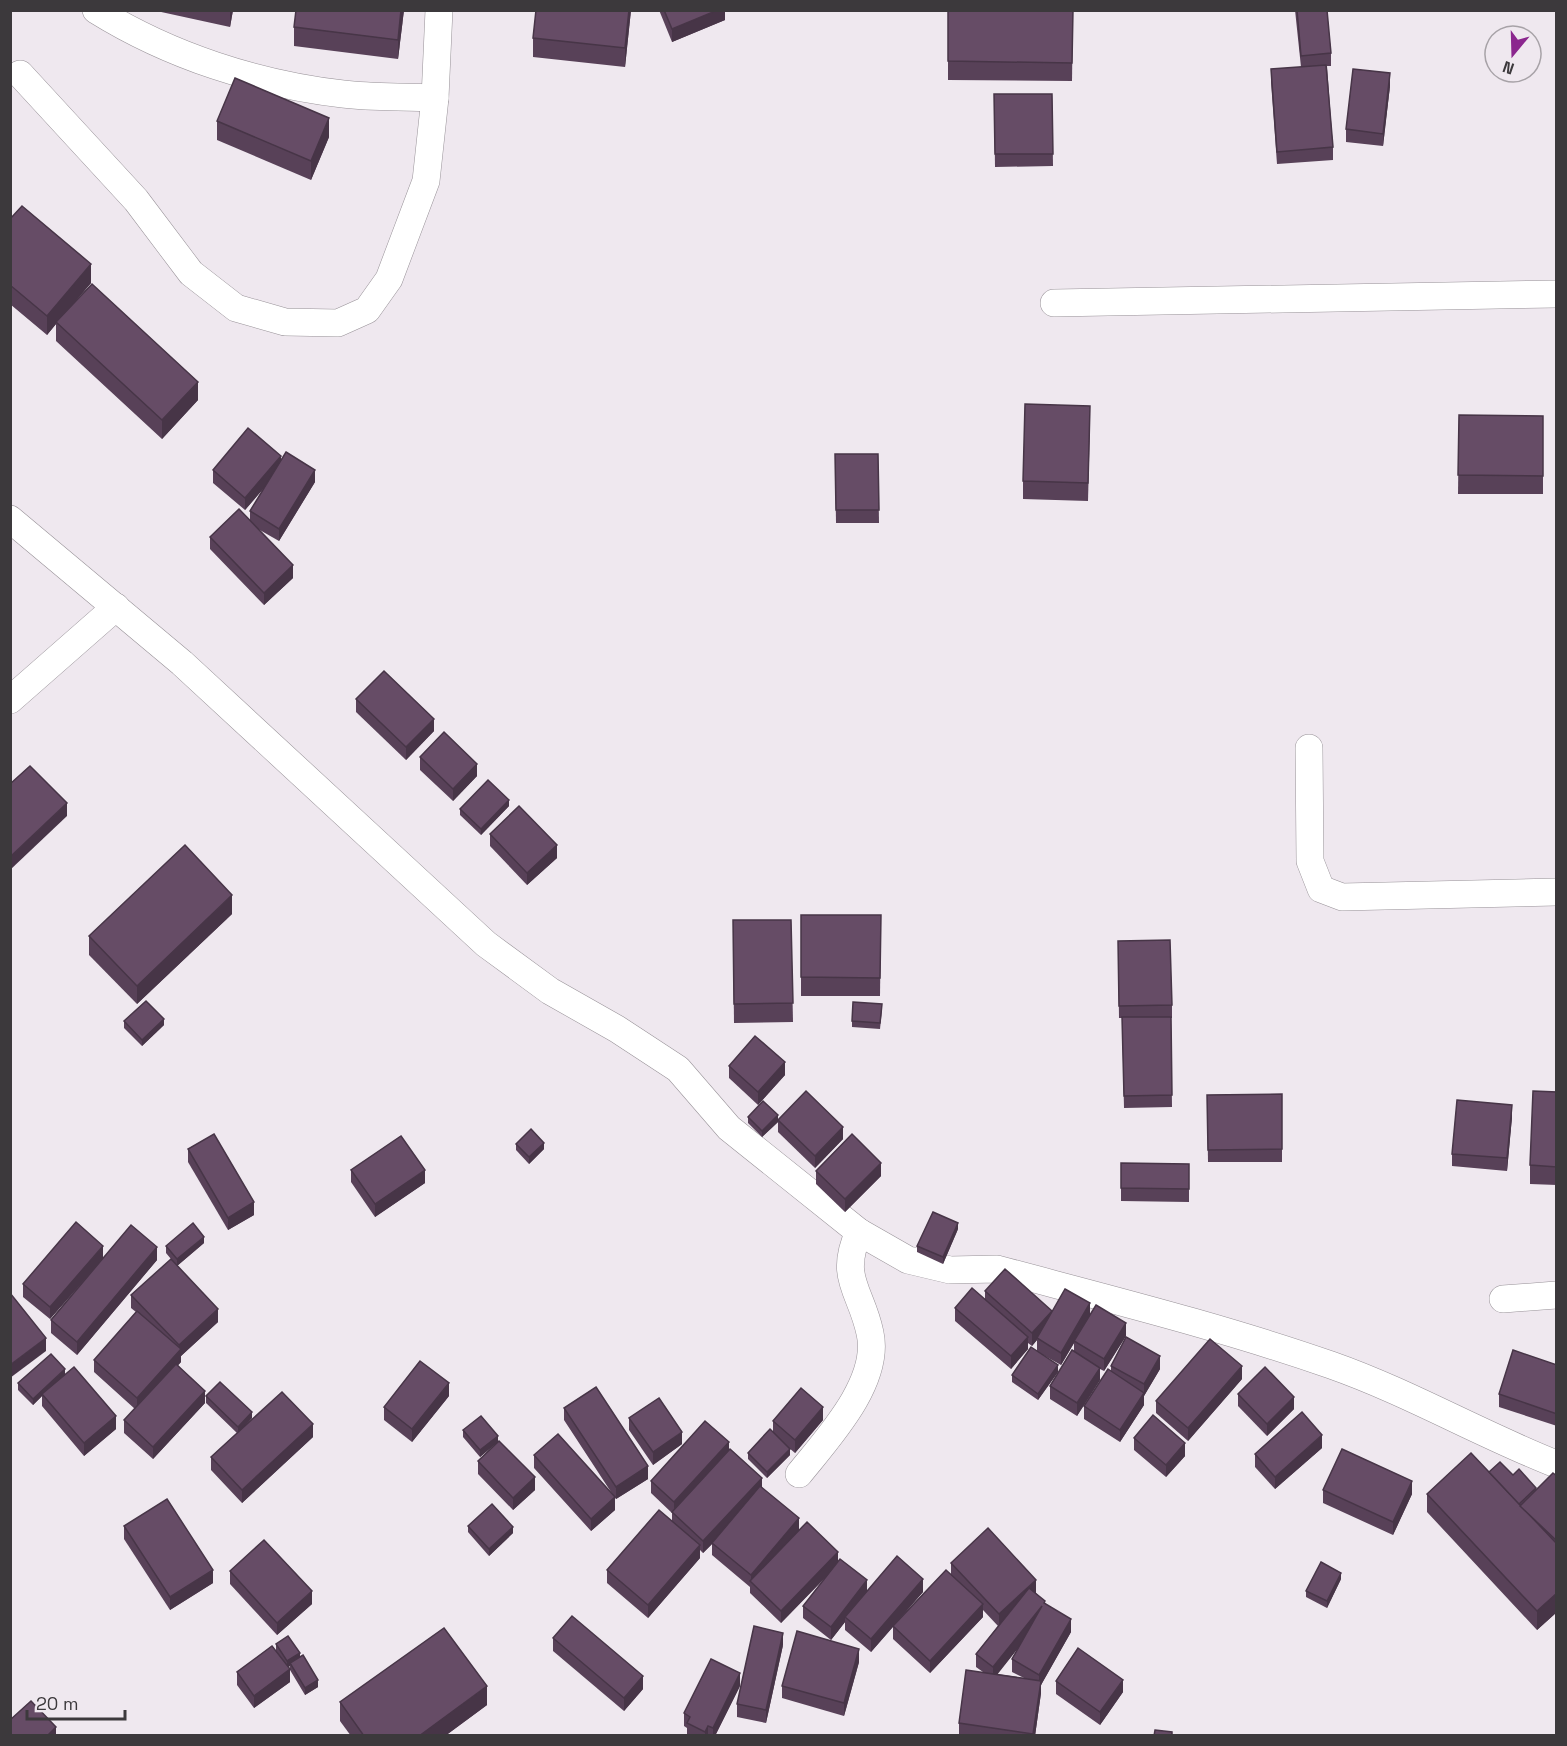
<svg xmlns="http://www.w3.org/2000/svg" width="1567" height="1746" viewBox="0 0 1567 1746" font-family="'Space Grotesk',sans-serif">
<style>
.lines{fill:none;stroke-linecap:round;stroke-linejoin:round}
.minor-casing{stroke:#989298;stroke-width:28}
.minor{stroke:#fff;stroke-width:27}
.wall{fill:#584158;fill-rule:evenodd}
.shaded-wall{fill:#473547}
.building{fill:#664c66;stroke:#473547;stroke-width:1.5}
</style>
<rect width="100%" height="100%" fill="#efe8ef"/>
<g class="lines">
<defs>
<g id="minor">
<path d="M96,10c74,46 161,74 247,84 30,4 61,2 92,4"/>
<path d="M20,74l116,126 55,73 45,35 49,14 53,1 29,-13 22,-31 37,-98 9,-83 4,-88"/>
<path d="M1054,303l502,-9"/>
<path d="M10,519l172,144 304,281 64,47 67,38 61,40 51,59 130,104 49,28 42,10 47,-1c112,30 225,58 334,96 77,27 149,69 225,99"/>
<path d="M10,700l106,-93"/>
<path d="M1309,748l1,113 11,28 21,8 214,-5"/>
<path d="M1503,1299l53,-4"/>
<path d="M799,1474c28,-35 82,-92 71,-141 -9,-43 -32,-55 -11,-101"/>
</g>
</defs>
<use href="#minor" class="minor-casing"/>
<use href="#minor" class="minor"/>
</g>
<g class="wall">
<path d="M152,10h81l-3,17z"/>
<path d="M404,10l-6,49 -104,-13v-19z"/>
<path d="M631,10l-6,57 -92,-10v-19z"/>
<path d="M659,10h66v10l-53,22z"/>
<path d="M948,10h125l-1,71 -124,-1z"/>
<path d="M1295,10h32l4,43v13h-4l6,81v13l-56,4 -6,-82v-13l30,-2z"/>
<path d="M1390,86l-7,60 -37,-4v-13z"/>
<path d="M994,94h58l1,72 -58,1z"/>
<path d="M217,121l112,16 -18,43 -94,-40z"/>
<path d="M10,219l81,64 -19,22 126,95 -36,39 -106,-98v-17l-9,11 -37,-31z"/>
<path d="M1459,415l84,1v78h-85z"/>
<path d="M1090,424l-2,77 -65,-2v-18z"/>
<path d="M835,454h43l1,69h-43z"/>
<path d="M281,461l34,21 -36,59 -21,-12 35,49 -29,27 -54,-56v-12l40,-17v-9l14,-23 -19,22 -32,-27v-13z"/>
<path d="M356,699l78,32 -28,29 -50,-48z"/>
<path d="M420,757l57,19 -24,25 -33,-31z"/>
<path d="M509,806l-28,29 -21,-20v-6z"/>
<path d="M490,834l67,24 -30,27 -37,-39z"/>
<path d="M232,914l-95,90 -48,-49v-19z"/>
<path d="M801,915h80l-1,81h-79z"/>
<path d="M733,920h58l2,102 -59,1z"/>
<path d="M1118,941l54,64v13h-1l1,89 -48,1 -2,-90h-3z"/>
<path d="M882,1010l-2,19 -28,-2v-6z"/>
<path d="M124,1021l40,4 -22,21 -18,-18z"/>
<path d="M729,1066l56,9 -27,30 -29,-27z"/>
<path d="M1557,1092v93l-27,-1v-19z"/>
<path d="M1282,1094v68h-74l-1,-67z"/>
<path d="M748,1117l30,5 -16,15 -14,-14z"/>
<path d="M1512,1117l-5,54 -55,-5v-12z"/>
<path d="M778,1120l65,19 -28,29 -37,-36z"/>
<path d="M516,1144l28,5 -15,15 -13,-14z"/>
<path d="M188,1149l66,66 -26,15 -40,-68z"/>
<path d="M1121,1163l68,1v38l-68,-1z"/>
<path d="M351,1170l74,13 -50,34 -24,-35z"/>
<path d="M816,1171l65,5 -36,36 -29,-28z"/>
<path d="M958,1229l-15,35 -26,-12v-6z"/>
<path d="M204,1243l-27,23 41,56 -37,34v6l-3,3 27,38 -52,56 -29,-26v-13l11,-11 -41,-37v-12l42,-48 -5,-4v-13l45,-30 -10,-12v-7z"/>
<path d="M103,1258l54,2 -80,95 -26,-22v-13l32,-38 -33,37 -27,-22v-13z"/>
<path d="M985,1291l67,20 38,5 36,20 -22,35 -4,-2v11l-23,36 -27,-17v-13l24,-35v-8l-13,22 -18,-10 15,17 -20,28 -26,-18v-7l25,-25v-10l-5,6 -4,-3v6l-17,20 -56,-48v-13l30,-8z"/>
<path d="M1557,1365v61l-58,-19v-13z"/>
<path d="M1111,1366l49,3 -16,27v9l-24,37 -36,-23v-13l27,-35z"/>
<path d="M65,1375l51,54 -32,27 -42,-50v-10l-9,9 -15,-15v-7z"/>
<path d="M1242,1379l-54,62 -32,-28v-12z"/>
<path d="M1238,1394l56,15 -27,27 -29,-30z"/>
<path d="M206,1396l46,22 -7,8 68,11 -71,66 -31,-33v-13l26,-24 -31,-30z"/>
<path d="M449,1396l-37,46 -28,-22v-13z"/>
<path d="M564,1408l84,71 -32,20 -1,-1v12l-24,21 -57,-63v-13l79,40 -49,-75z"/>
<path d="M629,1418l53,26 -29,21 -24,-35z"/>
<path d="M823,1420l-28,33 -7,-6 2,8 -23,23 -19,-19v-6l25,-21v-11z"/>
<path d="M463,1430l35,12 37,48 -22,20 -35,-36v-13l18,-18 -16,14 -17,-20z"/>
<path d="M1134,1438l51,18 -19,21 -32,-27z"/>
<path d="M1322,1448l-47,41 -20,-22v-13z"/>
<path d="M729,1451l70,78 39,33 29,29 56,1 -24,27 52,-45v-11l85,30 35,39 -30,53v8l-6,43h-76v-13l24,-51 -7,-5v-13l22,-28 -15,-16v7l-53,56 -37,-34v-12l-22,25 -26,-22v-8l-14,18 -28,-22v-12l24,-30 -46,47 -31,-30v-6l-38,-32v-11l-9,9 -3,-3v8l-52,60 -41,-35v-13l65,-49v-8l-21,-20v-12zM1018,1648l-6,11v13l12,6 -27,-4z"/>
<path d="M1489,1472l24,3 23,14 21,-13v136l-20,18 -110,-118v-18z"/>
<path d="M1323,1490l89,4 -19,41 -70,-32z"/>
<path d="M124,1526l89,57 -43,27 -46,-71z"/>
<path d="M468,1526l45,7 -24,23 -21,-24z"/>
<path d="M230,1571l82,33 -35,31 -47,-51z"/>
<path d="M1341,1579l-14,29 -21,-11v-6z"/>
<path d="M553,1638l90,51 -19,22 -71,-60z"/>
<path d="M276,1644l24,13 18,30 -13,8 -15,-25v-4l-2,1 2,15 -36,26 -17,-23v-13l39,-22z"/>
<path d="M783,1645l-17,78 -29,-6v-13z"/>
<path d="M859,1662l-15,54 -62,-18v-12z"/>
<path d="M1056,1681l67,11 -23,33 -44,-31z"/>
<path d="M740,1686l-25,50h-28v-8l-3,-2v-13z"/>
<path d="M340,1702l147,3 -42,31h-94l-11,-15z"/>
</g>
<g class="shaded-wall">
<path d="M230,10h3l-3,17z"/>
<path d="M401,10h3l-6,49v-19z"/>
<path d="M629,10h2l-6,57v-19z"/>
<path d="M718,10h7v10l-53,22v-13z"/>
<path d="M1390,73v13l-7,60v-12z"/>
<path d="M329,118v19l-18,43v-19z"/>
<path d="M91,264v19l-34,40 -1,-1v2l-9,11v-19z"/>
<path d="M198,382v18l-36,39v-19z"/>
<path d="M281,456v12l-36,42v-12z"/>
<path d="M315,470v12l-36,59v-12z"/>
<path d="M293,565v13l-29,27v-12z"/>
<path d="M434,719v12l-28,29v-13z"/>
<path d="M477,764v12l-24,25v-12z"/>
<path d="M509,800v6l-28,29v-6z"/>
<path d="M67,803v13l-57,54v-13z"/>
<path d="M557,845v13l-30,27v-12z"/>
<path d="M232,895v19l-95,90v-18z"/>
<path d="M164,1019v6l-22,21v-6z"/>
<path d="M785,1062v13l-27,30v-13z"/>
<path d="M1512,1105v12l-5,54v-13z"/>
<path d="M778,1115v7l-16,15v-6z"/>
<path d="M843,1127v12l-28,29v-12z"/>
<path d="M544,1143v6l-15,15v-7z"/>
<path d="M881,1163v13l-36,36v-13z"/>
<path d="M425,1170v13l-50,34v-13z"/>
<path d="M254,1202v13l-26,15v-12z"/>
<path d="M958,1223v6l-15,35v-7z"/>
<path d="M204,1237v6l-27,23v-7z"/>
<path d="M103,1246v12l-53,61v-12z"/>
<path d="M157,1247v13l-80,95v-13z"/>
<path d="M1090,1303v13l-29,49v-12z"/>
<path d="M218,1309v13l-37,34v6l-44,49v-13l42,-46v-7z"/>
<path d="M1052,1311v12l-15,15v2l-5,6v-13z"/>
<path d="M1126,1323v13l-22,35v-12z"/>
<path d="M1028,1337v12l-17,20v-13z"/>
<path d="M46,1338v13l-36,27v-13z"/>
<path d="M1160,1356v13l-16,27v9l-24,37v-12l24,-37v-9z"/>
<path d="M1058,1365v7l-20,28v-6z"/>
<path d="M1242,1366v13l-54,62v-13z"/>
<path d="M1100,1368v12l-23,36v-13z"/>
<path d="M65,1369v7l-23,18v2l-9,9v-6z"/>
<path d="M449,1383v13l-37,46v-13z"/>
<path d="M205,1391v12l-52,56v-12z"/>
<path d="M1294,1397v12l-27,27v-12z"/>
<path d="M823,1407v13l-28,33v-13z"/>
<path d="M252,1412v6l-14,15v-6z"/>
<path d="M116,1416v13l-32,27v-13z"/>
<path d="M313,1424v13l-71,66v-13z"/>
<path d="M682,1432v12l-29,21v-13z"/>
<path d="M1322,1435v13l-47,41v-12z"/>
<path d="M498,1436v6l-18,15v-7z"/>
<path d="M729,1442v13l-55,60v-13z"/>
<path d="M1185,1443v13l-19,21v-12z"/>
<path d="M790,1449v6l-23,23v-6z"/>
<path d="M648,1466v13l-32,20v-12z"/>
<path d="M535,1477v13l-22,20v-12z"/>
<path d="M762,1478v13l-50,52v1l-9,9v-12z"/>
<path d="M1412,1481v13l-19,41v-13z"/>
<path d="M615,1497v13l-24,21v-12z"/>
<path d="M799,1518v13l-48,50v-6z"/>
<path d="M513,1527v6l-24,23v-7z"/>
<path d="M700,1545v13l-52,60v-13z"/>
<path d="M838,1552v12l-57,59v-12z"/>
<path d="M213,1570v13l-43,27v-13z"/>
<path d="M1341,1573v6l-14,29v-7z"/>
<path d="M923,1579v13l-52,60v-13z"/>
<path d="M867,1580v13l-22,24v5l-14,18v-13z"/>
<path d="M1036,1580v13l-37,34v-13z"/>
<path d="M312,1591v13l-35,31v-12z"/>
<path d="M1557,1593v19l-20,18v-19z"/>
<path d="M983,1604v13l-53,56v-12z"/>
<path d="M1042,1606v12l-49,62v-13z"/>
<path d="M1071,1619v13l-30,53v8l-6,43h-2l7,-50 -1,1v-12z"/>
<path d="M783,1633v12l-17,78v-13z"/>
<path d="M859,1649v13l-15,54v-13z"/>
<path d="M300,1653v6l-10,4v3l-3,2v-7z"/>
<path d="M290,1669v13l-36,26v-12z"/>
<path d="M740,1673v13l-25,50h-2v-8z"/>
<path d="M643,1676v13l-19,22v-13z"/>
<path d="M318,1680v7l-13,8v-7z"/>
<path d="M1123,1680v12l-23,33v-13z"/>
<path d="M487,1686v19l-42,31h-26z"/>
<path d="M708,1726v10h-3v-4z"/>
<path d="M56,1727v9h-9z"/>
</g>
<g class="building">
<path d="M296,10h105l-3,30 -104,-13z"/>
<path d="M536,10h93l-4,38 -92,-10z"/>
<path d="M664,10h54l-46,19z"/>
<path d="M948,10h125l-1,53 -124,-2z"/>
<path d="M1297,10h30l4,43 -30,3z"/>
<path d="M1326,65l7,82 -56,5 -6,-83z"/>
<path d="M1353,69l37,4 -7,61 -37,-5z"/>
<path d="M235,78l94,40 -18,43 -94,-40z"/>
<path d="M994,94h58l1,60h-58z"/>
<path d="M22,206l69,58 -44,52 -37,-31v-66z"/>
<path d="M92,284l106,98 -36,38 -106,-98z"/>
<path d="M1025,404l65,2 -2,77 -65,-2z"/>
<path d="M1459,415l84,1v60l-85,-1z"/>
<path d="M248,428l33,28 -36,42 -32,-28z"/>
<path d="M286,452l29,18 -36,59 -29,-18z"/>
<path d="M835,454h43l1,56h-43z"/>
<path d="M239,509l54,56 -29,28 -54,-56z"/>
<path d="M384,671l50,48 -28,28 -50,-48z"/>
<path d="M444,732l33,32 -24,25 -33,-32z"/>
<path d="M30,766l37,37 -57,54v-73z"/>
<path d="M488,780l21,20 -28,29 -21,-20z"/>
<path d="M519,806l38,39 -30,28 -37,-39z"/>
<path d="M185,845l47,50 -95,91 -48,-50z"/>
<path d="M801,915h80l-1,63 -79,-1z"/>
<path d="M733,920h58l2,83 -59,1z"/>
<path d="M1170,940l2,65 -53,1 -1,-65z"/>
<path d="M146,1001l18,18 -22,21 -18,-19z"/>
<path d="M853,1002l29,2 -2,19 -28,-2z"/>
<path d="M1122,1017h49l1,78 -48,1z"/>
<path d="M755,1036l30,26 -27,30 -29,-26z"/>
<path d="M806,1091l37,36 -28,29 -37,-36z"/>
<path d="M1533,1091l24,1v75l-27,-2z"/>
<path d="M1282,1094v55l-74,1 -1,-55z"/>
<path d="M1457,1100l55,5 -5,53 -55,-4z"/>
<path d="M763,1101l15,14 -16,16 -14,-14z"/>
<path d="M531,1129l13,14 -15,14 -13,-13z"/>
<path d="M214,1134l40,68 -26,16 -40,-69z"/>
<path d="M852,1134l29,29 -36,36 -29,-28z"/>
<path d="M401,1136l24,34 -50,34 -24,-34z"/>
<path d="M1121,1163l68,1v25l-68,-1z"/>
<path d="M933,1212l25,11 -15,34 -26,-11z"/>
<path d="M76,1222l27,24 -53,61 -27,-23z"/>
<path d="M193,1223l11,14 -27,22 -11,-13z"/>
<path d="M131,1225l26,22 -80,95 -26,-22z"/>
<path d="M171,1259l47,50 -39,36 -48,-50z"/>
<path d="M1005,1269l47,42 -20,22 -47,-42z"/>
<path d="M972,1288l56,49 -17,19 -56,-48z"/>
<path d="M1065,1289l25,14 -29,50 -24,-15z"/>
<path d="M10,1293l36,45 -36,27z"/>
<path d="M1096,1305l30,18 -22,36 -30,-18z"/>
<path d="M137,1311l44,38 -44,49 -43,-38z"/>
<path d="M1126,1337l34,19 -16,28 -33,-18z"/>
<path d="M1210,1339l32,27 -54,62 -32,-27z"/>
<path d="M1031,1347l27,18 -20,29 -26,-19z"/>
<path d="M1072,1350l28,18 -23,35 -27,-17z"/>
<path d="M1513,1350l44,15v49l-58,-20z"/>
<path d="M51,1354l14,15 -32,30 -15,-16z"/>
<path d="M420,1361l29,22 -37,46 -28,-22z"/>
<path d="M176,1364l29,27 -52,56 -29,-27z"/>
<path d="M74,1367l42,49 -32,27 -42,-49z"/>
<path d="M1265,1367l29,30 -27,27 -29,-30z"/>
<path d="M1108,1369l36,24 -24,37 -36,-24z"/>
<path d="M220,1382l32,30 -14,15 -32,-31z"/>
<path d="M596,1387l52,79 -32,21 -52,-79z"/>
<path d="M801,1388l22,19 -28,33 -22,-19z"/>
<path d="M282,1392l31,32 -71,66 -31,-33z"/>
<path d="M659,1398l23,34 -29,20 -24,-34z"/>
<path d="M1302,1412l20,23 -47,42 -20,-23z"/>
<path d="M1153,1415l32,28 -19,22 -32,-27z"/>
<path d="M481,1416l17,20 -18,14 -17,-20z"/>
<path d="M705,1421l24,21 -55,60 -23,-21z"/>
<path d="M770,1429l20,20 -23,23 -19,-19z"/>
<path d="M558,1434l57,63 -24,22 -57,-64z"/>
<path d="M499,1441l36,36 -22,21 -35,-37z"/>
<path d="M730,1449l32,29 -59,63 -31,-29z"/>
<path d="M1342,1449l70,32 -19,41 -70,-32z"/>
<path d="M1471,1453l86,91v49l-20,18 -110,-117z"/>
<path d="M1500,1462l13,13 6,-6 17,19 -17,16 -30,-32z"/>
<path d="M1553,1473l4,3v65l-37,-35z"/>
<path d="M760,1486l39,32 -48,57 -39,-32z"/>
<path d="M167,1499l46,71 -43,27 -46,-71z"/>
<path d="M492,1504l21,23 -24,22 -21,-23z"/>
<path d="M659,1510l41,35 -52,60 -41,-35z"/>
<path d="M807,1522l31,30 -57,59 -31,-30z"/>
<path d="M988,1528l48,52 -37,34 -48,-51z"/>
<path d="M264,1540l48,51 -35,32 -47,-52z"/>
<path d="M897,1556l26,23 -52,60 -26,-22z"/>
<path d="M840,1559l27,21 -36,47 -28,-21z"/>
<path d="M1321,1562l20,11 -14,28 -21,-10z"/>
<path d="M946,1570l37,34 -53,57 -37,-35z"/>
<path d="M1029,1588l16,13 -1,2 27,16 -32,56 -27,-16 30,-53 -49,61 -17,-13z"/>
<path d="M572,1616l71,60 -19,22 -71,-60z"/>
<path d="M754,1626l29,7 -17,77 -29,-6z"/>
<path d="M444,1628l43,58 -68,50h-55l-24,-34z"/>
<path d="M797,1631l62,18 -15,54 -62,-17z"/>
<path d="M288,1636l12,17 -13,8 -11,-17z"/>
<path d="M272,1646l18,23 -36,27 -17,-24z"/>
<path d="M1078,1648l45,32 -23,32 -44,-31z"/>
<path d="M303,1655l15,25 -13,8 -15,-25z"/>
<path d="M711,1659l29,14 -27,55 -5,-2 -3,6 -18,-9 3,-6 -6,-4z"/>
<path d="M966,1670l75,11 -8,53 -74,-11z"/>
<path d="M31,1701l25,26 -9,9h-37v-16z"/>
<path d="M1155,1730l17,2v4h-18z"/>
</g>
<rect width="1567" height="1746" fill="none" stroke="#3c393c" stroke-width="24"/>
<g transform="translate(1513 54) rotate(199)"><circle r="28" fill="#efe8ef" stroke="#a7a2a7" stroke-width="1.5"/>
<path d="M0-4.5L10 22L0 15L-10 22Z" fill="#8b268e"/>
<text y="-9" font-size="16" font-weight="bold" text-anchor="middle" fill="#3c393c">N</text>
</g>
<path d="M27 1710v9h98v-9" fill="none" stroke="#3c393c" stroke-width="3"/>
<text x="36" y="1710" font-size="18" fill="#3c393c" stroke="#efe8ef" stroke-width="4.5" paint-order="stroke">20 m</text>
</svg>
